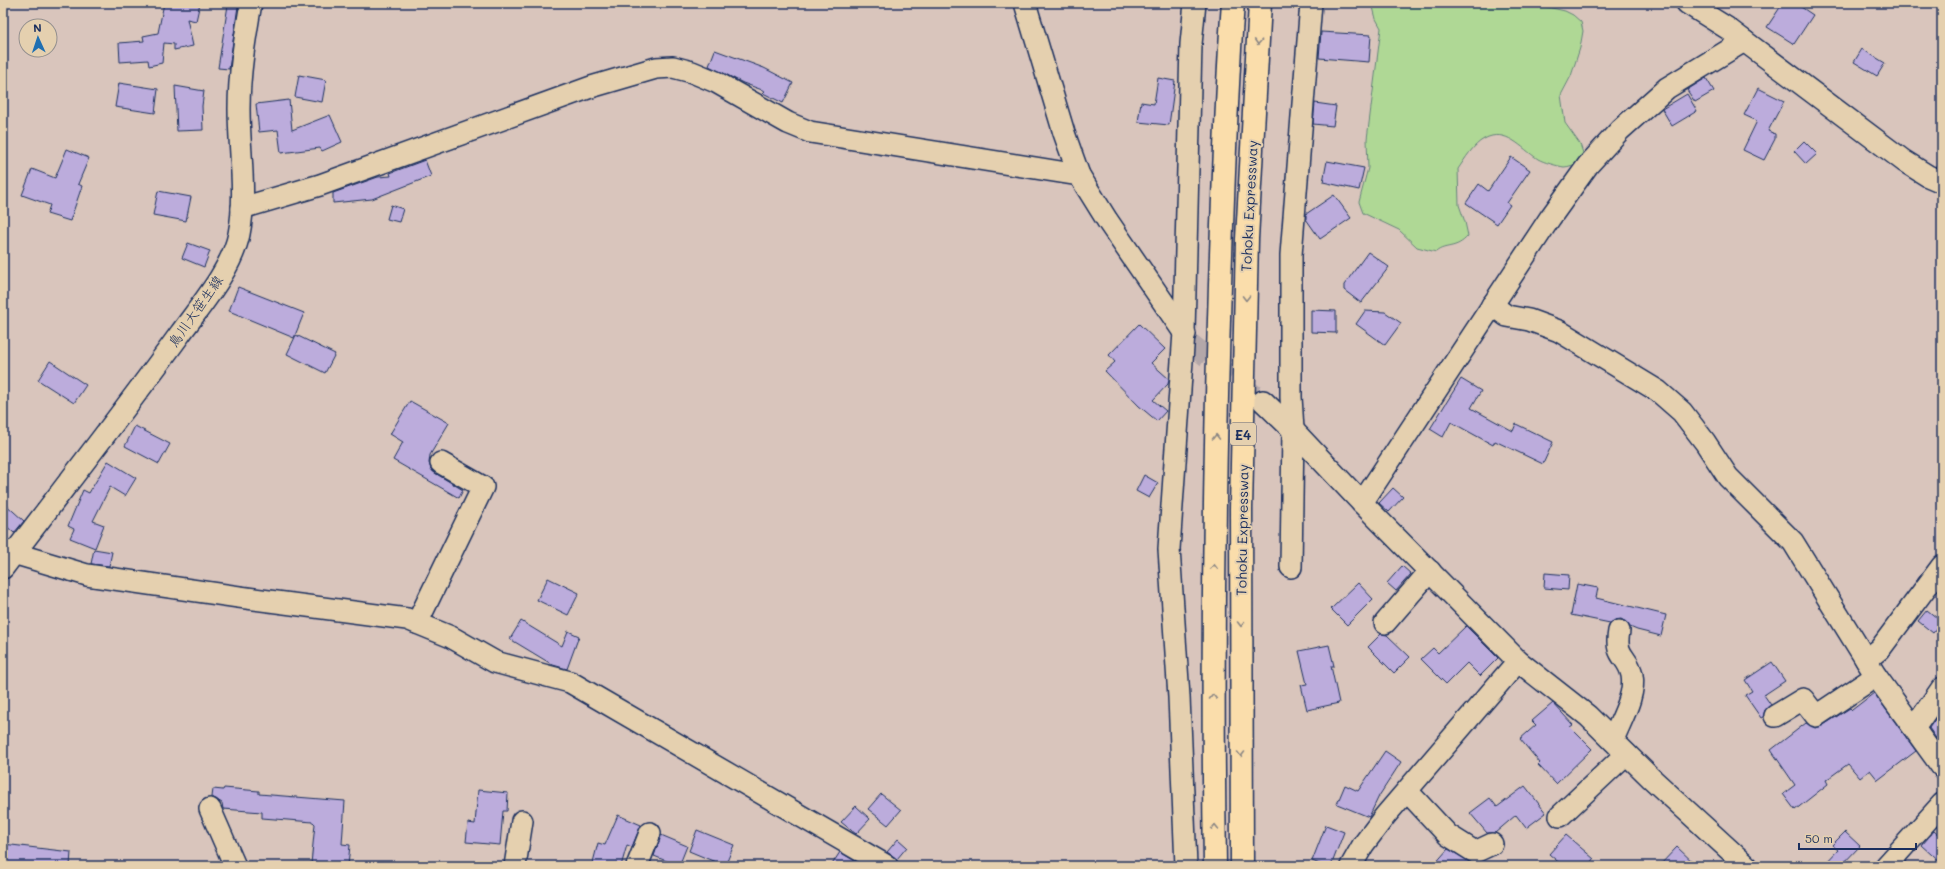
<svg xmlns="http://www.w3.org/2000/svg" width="1945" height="869" viewBox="0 0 1945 869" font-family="Mali,'Klee One',sans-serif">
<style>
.green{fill:#afd895;stroke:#65847a}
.building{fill:#bcacdc;stroke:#1b2f5e}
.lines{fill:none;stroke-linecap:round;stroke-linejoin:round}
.minor-tunnel{stroke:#b3a7a9;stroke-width:21;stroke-dasharray:21 10;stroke-linecap:butt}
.minor-casing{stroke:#1b2f5e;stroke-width:24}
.highway-casing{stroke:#1b2f5e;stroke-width:25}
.minor{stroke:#e5d0af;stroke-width:21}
.highway{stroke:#faddab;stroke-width:22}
.oneway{stroke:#8a8684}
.labels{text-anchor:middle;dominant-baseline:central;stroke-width:4;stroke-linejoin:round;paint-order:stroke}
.shield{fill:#e5d0af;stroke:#585f76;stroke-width:1}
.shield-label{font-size:13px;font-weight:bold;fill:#1b2f5e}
.street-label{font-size:14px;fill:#1b2f5e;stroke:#e5d0af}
</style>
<rect width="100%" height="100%" fill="#d9c5bc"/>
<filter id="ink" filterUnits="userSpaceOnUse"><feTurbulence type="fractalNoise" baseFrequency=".025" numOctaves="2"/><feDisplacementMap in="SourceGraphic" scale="8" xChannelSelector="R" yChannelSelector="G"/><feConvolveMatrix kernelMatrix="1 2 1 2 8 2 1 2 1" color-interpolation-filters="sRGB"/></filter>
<g filter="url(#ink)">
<path class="green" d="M1372,3h158l35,8 8,4 8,7 2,9 -3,17 -9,28 -10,19 4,28 15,21 3,9 -4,10c-4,1 -10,4 -15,4 -7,-1 -21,-5 -26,-8 -17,-11 -32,-32 -54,-20 -11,6 -19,20 -26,30l1,36 6,17 3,14c-12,14 -23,8 -32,16l-19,-5 -18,-17 -36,-17 -4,-11 9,-34 -1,-29 14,-111 -5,-9z"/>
<g class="building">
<path d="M164,3h36l-4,18 -9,-2 6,27 -19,4v-6l-10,-1 -2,20 -13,3 -1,-6 -28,2 -1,-19 25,-2 -1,-5 15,-3z"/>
<path d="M1783,3h12l18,12 -19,29 -27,-17z"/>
<path d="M228,5l10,1 -9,63 -11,-1z"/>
<path d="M1321,32l50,3 -2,27 -50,-4z"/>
<path d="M1862,49l23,14 -8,13 -23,-14z"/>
<path d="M715,50l49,18 29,15 -10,20 -20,-10 2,-2 -22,-8 -34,-17z"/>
<path d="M299,75l27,5 -4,22 -27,-5z"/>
<path d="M1158,78l17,3 -6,44 -31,-3 3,-20 13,2z"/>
<path d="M1706,78l8,13 -19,11 -8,-12z"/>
<path d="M119,83l39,6 -3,24 -40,-6z"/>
<path d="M175,86l29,5 -2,15 1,24 -26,1z"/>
<path d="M1758,88l26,13 -16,30 7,3v5l-11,21 -21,-10 14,-29 -13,-6z"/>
<path d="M1687,94l10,17 -25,15 -10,-17z"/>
<path d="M289,100l3,30 38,-15 12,27 -20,9 -2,-3 -39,5 -3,-23 -19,2 -3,-28z"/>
<path d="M1315,103l21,3 -3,20 -20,-2z"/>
<path d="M1804,141l13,13 -11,10 -12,-13z"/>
<path d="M67,149l22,9 -11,26 4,2 -12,35 -23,-7 3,-9 -28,-10 10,-26 23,9z"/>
<path d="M1511,157l19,13 -23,33 3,2 -13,19 -31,-21 13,-19 9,7z"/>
<path d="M425,160l6,16 -59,23 -39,4v-10l45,-16 13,-1 -1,-3z"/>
<path d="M1327,161l37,7 -5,22 -36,-8z"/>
<path d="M158,191l33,6 -5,24 -33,-6z"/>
<path d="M1334,195l17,23 -31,21 -14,-20v-5z"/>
<path d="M391,205l12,4 -4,13 -12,-3z"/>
<path d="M188,243l22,8 -6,16 -22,-9z"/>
<path d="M1368,252l21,15 -28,36 -17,-13v-5z"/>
<path d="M238,287l66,26 -10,25 -65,-27z"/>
<path d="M1311,310l25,1v22l-25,-1z"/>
<path d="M1365,311l20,1 16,11 -16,22 -29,-21z"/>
<path d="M1139,324l26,25 -14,14 18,16 -1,5 -15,16 13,11 -9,10 -18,-15 -34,-35 10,-9 -6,-7z"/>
<path d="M296,335l39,19 -10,19 -38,-19z"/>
<path d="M50,361l36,24 -12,18 -36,-23z"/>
<path d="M1461,379l20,12 -10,17 42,23 3,-7 37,18 -10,22 -48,-23 -2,4 -42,-23 -8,15 -13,-8z"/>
<path d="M410,401l39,22 -19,32 -1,8 2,6 4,4 28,17 -4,8 -66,-38 10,-18 -13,-8z"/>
<path d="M135,426l35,18 -11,20 -34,-18z"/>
<path d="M108,461l28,17 -11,18 -15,-9 -17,34 11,4 -9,23 -25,-10 4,-9 -6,-3 15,-36 6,3z"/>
<path d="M1144,475l14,8 -9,15 -13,-7z"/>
<path d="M1393,488l10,9 -14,15 -10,-9z"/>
<path d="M3,502l21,19 -10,12 -11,-10z"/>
<path d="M94,549l18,3 -3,14 -18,-2z"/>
<path d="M1402,566l9,8 -15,17 -9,-8z"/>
<path d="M1545,573l24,2 -1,15 -24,-2z"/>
<path d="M548,578l31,15 -11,22 -31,-15z"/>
<path d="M1358,583l15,16 -26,26 -16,-16z"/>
<path d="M1577,584l21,4 -2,10 70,17 -5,21 -24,-6 -7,-3 -4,-5 -5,-3 -6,1 -5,3 -39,-8z"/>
<path d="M1927,610l15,12 -9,11 -15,-12z"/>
<path d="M521,621l41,25 6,-15 11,5 -12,33 -14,-4 -43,-26z"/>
<path d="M1466,626l32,32 -18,18 -13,-13 -21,21 -25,-25 12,-11 5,5z"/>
<path d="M1381,634l6,1 23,22 -16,16 -26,-26z"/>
<path d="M1329,645l5,21h-3l8,37 -32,7 -6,-25 6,-1 -8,-33z"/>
<path d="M1772,662l13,19 -21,14 7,10 -6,5 -2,7 -2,1 -16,-23 7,-4 -7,-11z"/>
<path d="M1874,693l42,58 -38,29 -8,-10 -10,8 -12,-14 -22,16 2,4 -33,26 -12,-16 12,-9 -24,-35 35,-27 9,5 7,-2 28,-18 2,2z"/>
<path d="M1553,703l20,22 -3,2 22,22 -36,35 -18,-19 2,-2 -20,-24 16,-14 -4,-4z"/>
<path d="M1938,715l4,3v29l-13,-19z"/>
<path d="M1385,751l16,11 -22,34 -10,21 -32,-13 8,-19 13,6z"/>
<path d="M1525,786l21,27 -20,15 -10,-13 -21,18h-8l-17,-20 20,-15 7,9z"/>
<path d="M224,788l35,3v3l86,7 -3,43 8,1 -2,21 -37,-2 4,-40 -2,-2 -51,-4v-6l-39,-3 -1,-6 -10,-6 1,-8 10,1z"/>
<path d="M478,790l30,3 -1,18h-4l-3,34 -34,-3 2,-19 7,1z"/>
<path d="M881,794l20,16 -13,15 -20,-16z"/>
<path d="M856,806l14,13 -14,15 -15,-12z"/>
<path d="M618,815l23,10 -9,22 -5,-2 -6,21h-29l6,-23 7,2z"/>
<path d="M1326,825l18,7 -13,34h-6l-13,-5z"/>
<path d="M697,830l37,15 -9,21 -36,-15z"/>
<path d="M1934,831l8,7v25l-20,-18z"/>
<path d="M1845,832l15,14 -19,20h-18l15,-16 -6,-5z"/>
<path d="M661,835l26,11 -8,20 -25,-10z"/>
<path d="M1566,835l28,24 -5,7h-26l-14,-12z"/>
<path d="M898,839l9,8 -10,12 -10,-7z"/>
<path d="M3,844l68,8 -1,14h-67z"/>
<path d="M1677,847l20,19h-38z"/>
<path d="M1448,849l26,15 2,2h-43z"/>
<path d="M840,852l23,14h-32z"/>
</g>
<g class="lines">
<path class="minor-tunnel" d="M1191,344l63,51"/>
<defs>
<g id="minor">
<path d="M1025,3l39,130 15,42 28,45 78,114"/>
<path d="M1687,3l40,25 177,133 24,15 14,6"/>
<path d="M242,208l78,-23 271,-98 65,-19 17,-1 19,5 24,10 72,41 22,9 269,43"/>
<path d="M1492,305l15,11 22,4 30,11 99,60 24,21 23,30 23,35 65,65 83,134 66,91"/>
<path d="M1263,401l30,29 69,73 156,158 70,55 63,62 96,88"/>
<path d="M1362,503l188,-285 38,-53 32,-35 47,-42 77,-47"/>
<path d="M3,550l84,25 152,22 168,22 44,18 44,25 75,20 317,184"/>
<path d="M1291,567l2,-137 -2,-33v-142l20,-252"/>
<path d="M3,568c59,-78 120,-155 177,-234 21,-29 52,-65 59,-100 8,-40 0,-84 0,-125 0,-36 6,-71 12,-106"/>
<path d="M417,623l66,-136 -42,-24"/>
<path d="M1385,623l45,-52"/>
<path d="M1866,660l14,-11 62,-83"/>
<path d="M1775,716l28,-17 13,17 60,-40"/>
<path d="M1915,727l27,-39"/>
<path d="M1613,740c7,-19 23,-44 19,-65 -4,-20 -18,-17 -13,-44"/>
<path d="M1407,791l41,44 27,17 17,-8"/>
<path d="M210,809l25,57"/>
<path d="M1560,816l66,-62"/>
<path d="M515,866l7,-45"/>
<path d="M637,866l13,-33"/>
<path d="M1186,866l-7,-169 -10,-148 15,-217 7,-288 4,-41"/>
<path d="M1351,866l12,-21 22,-29 133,-155"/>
<path d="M1886,866l56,-62"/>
</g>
<g id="highway">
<path d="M1215,866c-3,-194 -1,-388 5,-581 3,-94 6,-188 13,-282"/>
<path d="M1242,866l-1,-357 6,-270 13,-236"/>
</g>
</defs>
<use href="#minor" class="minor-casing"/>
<use href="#highway" class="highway-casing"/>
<use href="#minor" class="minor"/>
<use href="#highway" class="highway"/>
</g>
<defs><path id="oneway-chevron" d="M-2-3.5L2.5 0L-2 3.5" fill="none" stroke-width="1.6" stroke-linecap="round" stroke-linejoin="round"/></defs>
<g class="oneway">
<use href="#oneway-chevron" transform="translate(1258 42) rotate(93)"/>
<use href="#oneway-chevron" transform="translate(1246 298) rotate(91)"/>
<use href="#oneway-chevron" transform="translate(1216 437) rotate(-89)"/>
<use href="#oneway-chevron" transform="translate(1214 567) rotate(-89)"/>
<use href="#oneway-chevron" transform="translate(1241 624) rotate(90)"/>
<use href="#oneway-chevron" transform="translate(1213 697) rotate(-90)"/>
<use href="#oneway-chevron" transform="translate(1241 754) rotate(90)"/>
<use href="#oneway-chevron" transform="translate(1215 827) rotate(-91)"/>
</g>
</g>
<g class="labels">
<rect class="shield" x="1230" y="423" width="26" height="22" rx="3"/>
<g class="shield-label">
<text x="1243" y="434">E4</text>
</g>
<g class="street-label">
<text transform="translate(1249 206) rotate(-87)">Tohoku Expressway</text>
<text transform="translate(195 311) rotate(-55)">鳥川大笹生線</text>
<text transform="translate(1242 530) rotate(-89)">Tohoku Expressway</text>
</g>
</g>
<rect width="1945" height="869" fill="none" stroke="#e5d0af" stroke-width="16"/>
<rect x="8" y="8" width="1929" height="853" fill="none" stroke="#1b2f5e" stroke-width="1.5" filter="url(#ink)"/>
<g transform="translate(38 38) rotate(357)"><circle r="19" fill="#e5d0af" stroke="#94908f"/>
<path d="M0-3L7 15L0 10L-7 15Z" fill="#1f6fb2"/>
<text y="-6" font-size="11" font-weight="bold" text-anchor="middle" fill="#1b2f5e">N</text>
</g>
<path d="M1799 843v6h117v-6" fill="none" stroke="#1b2f5e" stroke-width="2"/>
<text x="1805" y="843" font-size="12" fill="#1b2f5e" stroke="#e5d0af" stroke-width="3" paint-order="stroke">50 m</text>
</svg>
